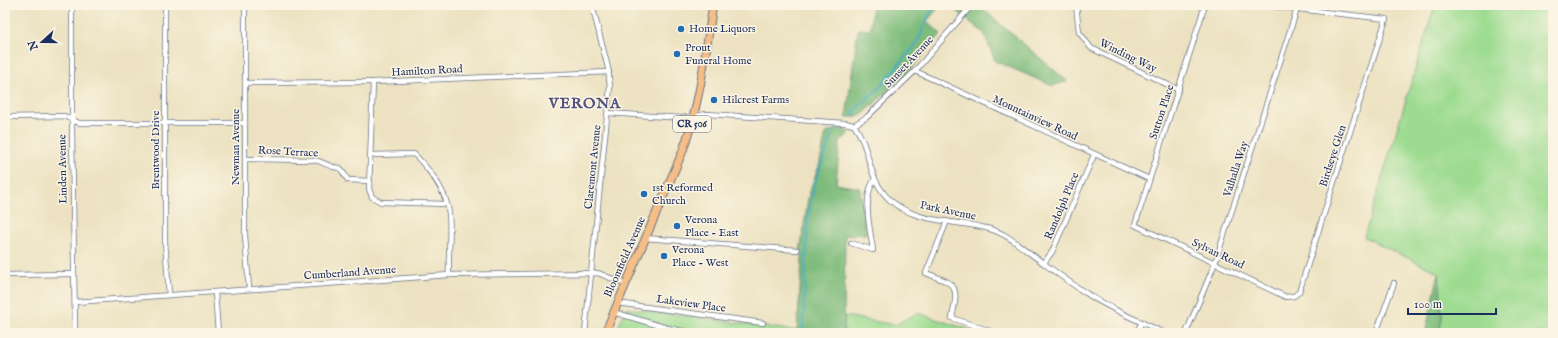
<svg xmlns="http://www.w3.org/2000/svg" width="1558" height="338" viewBox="0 0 1558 338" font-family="'IM FELL English',serif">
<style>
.green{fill:#9cdb90;stroke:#5c8577}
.forest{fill:#7dbb7a;stroke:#4c756c}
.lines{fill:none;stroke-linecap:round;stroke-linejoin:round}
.stream{stroke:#44aac4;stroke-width:2}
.minor-casing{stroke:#646e81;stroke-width:6}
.primary-casing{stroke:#646e81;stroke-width:9}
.minor{stroke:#fff;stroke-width:4.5}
.primary{stroke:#f6be87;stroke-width:7}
.poi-dot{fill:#1f6fb2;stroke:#fcf5e5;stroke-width:1.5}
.labels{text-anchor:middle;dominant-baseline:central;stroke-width:3;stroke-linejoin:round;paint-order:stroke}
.shield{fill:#fcf5e5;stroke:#5e6a86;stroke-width:1}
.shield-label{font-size:10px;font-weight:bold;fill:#1b2f5e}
.poi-label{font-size:11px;fill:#1b2f5e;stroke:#fcf5e5;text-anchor:start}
.street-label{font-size:11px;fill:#1b2f5e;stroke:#fcf5e5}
.district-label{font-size:15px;font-weight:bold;letter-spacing:1px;fill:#525480;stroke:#fcf5e5}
</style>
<rect width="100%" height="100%" fill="#fcf5e5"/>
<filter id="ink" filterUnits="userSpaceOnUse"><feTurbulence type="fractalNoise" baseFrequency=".025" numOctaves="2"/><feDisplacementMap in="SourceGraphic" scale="8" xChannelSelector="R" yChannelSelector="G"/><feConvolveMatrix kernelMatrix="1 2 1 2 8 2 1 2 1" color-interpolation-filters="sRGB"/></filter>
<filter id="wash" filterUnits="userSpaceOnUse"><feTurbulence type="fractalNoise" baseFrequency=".012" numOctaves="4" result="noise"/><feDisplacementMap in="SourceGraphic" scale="16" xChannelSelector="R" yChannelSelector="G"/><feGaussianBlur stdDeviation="0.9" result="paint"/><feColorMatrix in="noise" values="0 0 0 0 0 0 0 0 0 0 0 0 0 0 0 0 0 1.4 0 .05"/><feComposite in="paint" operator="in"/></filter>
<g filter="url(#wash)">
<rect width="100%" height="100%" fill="#ece2c1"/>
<g class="green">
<path d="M1435,5h118v328h-114l3,-15 -3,-45 -75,-36z"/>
<path d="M627,308l186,25h-198z"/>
<path d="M917,313l62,20h-135l1,-17 50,9z"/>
</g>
<g class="forest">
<path d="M873,5h68l-14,16 14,13 -31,36 -48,45 -16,3 12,-89 12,1z"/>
<path d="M949,5h25l10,5 83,71 -14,5 -58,-25 -11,-28z"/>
<path d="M840,128l10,5 -10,8 -4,43 24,4 6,46 -21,1 -1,98h-31l-16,-2 5,-69v-8l-2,-2 9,-60 10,-26 7,-33z"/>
<path d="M1439,273l3,45 -3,15h-14z"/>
</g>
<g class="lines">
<g class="stream">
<path d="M851,116l6,-8 22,-20 38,-45 13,-30 5,-8"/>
<path d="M801,333l2,-7 5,-107 7,-37 19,-52"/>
</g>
</g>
</g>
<g filter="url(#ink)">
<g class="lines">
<defs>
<g id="minor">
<path d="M72,5v124l3,204"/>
<path d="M165,5v236l4,54"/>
<path d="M245,5v230l4,54"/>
<path d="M1076,5l3,27 12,16 88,42"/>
<path d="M1205,5l-70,220 151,72 8,-1 5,-4 87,-273 -123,-14"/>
<path d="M915,71l234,108"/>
<path d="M373,82l-4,107 3,8 9,5 65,2"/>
<path d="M245,83l128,-1 236,-10"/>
<path d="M608,113l74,5 25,-4 138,9 9,2c18,25 12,53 36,75 26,24 69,20 100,29 15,4 29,16 41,25 18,13 36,27 55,39 23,16 52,27 78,40"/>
<path d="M5,117l59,-1 15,7h166"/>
<path d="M854,125l13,-8 48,-46 57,-66"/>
<path d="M372,155l42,-1c15,15 33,38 35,60 2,19 -1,42 0,61"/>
<path d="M245,159l69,1c12,2 12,7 26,8l8,12 22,1"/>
<path d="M947,221l-21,52c31,12 33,11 26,45l44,15"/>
<path d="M645,238l152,12"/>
<path d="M851,243l22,7c-3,-22 -11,-50 1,-70"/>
<path d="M1044,263l8,-11 42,-97"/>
<path d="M5,275l69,-1"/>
<path d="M215,292l3,41"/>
<path d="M75,302l374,-27 149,-2 27,11"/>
<path d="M617,303l146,20"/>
<path d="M613,312l54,16 26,5"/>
<path d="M585,333l25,-246 -2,-19 -16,-63"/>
<path d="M1136,333l6,-11"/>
<path d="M1186,333l29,-70 82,-254"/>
<path d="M1376,333l18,-50"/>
</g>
<path id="primary" d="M605,333l77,-180c18,-48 23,-98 31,-148"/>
</defs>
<use href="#minor" class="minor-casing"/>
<use href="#primary" class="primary-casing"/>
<use href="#minor" class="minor"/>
<use href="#primary" class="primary"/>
</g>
</g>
<g class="poi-dot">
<circle cx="681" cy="29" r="4"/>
<circle cx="677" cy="54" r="4"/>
<circle cx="714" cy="100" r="4"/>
<circle cx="644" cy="194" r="4"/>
<circle cx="677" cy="226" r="4"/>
<circle cx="664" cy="256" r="4"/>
</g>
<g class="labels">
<rect class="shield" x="673" y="116" width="38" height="16" rx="3"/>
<g class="shield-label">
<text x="692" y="124">CR 506</text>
</g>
<g class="poi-label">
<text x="689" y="29">Home Liquors</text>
<text x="685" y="48">Prout<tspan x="685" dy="13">Funeral Home</tspan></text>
<text x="722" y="100">Hilcrest Farms</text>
<text x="652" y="188">1st Reformed<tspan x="652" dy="13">Church</tspan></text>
<text x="685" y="220">Verona<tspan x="685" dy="13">Place - East</tspan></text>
<text x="672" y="250">Verona<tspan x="672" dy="13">Place - West</tspan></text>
</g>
<g class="street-label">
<text transform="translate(1128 56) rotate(26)">Winding Way</text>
<text transform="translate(909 62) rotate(-47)">Sunset Avenue</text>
<text transform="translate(427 71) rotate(-3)">Hamilton Road</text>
<text transform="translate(1162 112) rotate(-72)">Sutton Place</text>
<text transform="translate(1035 118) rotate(25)">Mountainview Road</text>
<text transform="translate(236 147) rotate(-90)">Newman Avenue</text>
<text transform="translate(156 150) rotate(-90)">Brentwood Drive</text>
<text transform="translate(288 152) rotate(3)">Rose Terrace</text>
<text transform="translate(1333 156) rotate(-72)">Birdseye Glen</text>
<text transform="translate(593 167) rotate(-84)">Claremont Avenue</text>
<text transform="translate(63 169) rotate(-91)">Linden Avenue</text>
<text transform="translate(1236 169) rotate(-72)">Valhalla Way</text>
<text transform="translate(1062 206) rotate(-67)">Randolph Place</text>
<text transform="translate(948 211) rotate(12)">Park Avenue</text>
<text transform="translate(1218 254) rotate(25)">Sylvan Road</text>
<text transform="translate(625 257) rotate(-66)">Bloomfield Avenue</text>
<text transform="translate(350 273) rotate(-4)">Cumberland Avenue</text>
<text transform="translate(691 304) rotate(8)">Lakeview Place</text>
</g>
<g class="district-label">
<text x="585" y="103">VERONA</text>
</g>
</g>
<rect width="1558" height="338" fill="none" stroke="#fcf5e5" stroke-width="20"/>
<g transform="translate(42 42) rotate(249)" stroke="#fcf5e5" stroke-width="3" paint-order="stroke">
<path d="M0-3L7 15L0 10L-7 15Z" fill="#1b2f5e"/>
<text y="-6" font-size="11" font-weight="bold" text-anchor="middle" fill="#1b2f5e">N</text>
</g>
<path d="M1408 308v6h88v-6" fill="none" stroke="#1b2f5e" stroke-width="2"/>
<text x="1414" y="308" font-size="12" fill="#1b2f5e" stroke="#fcf5e5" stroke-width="3" paint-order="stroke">100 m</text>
</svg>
